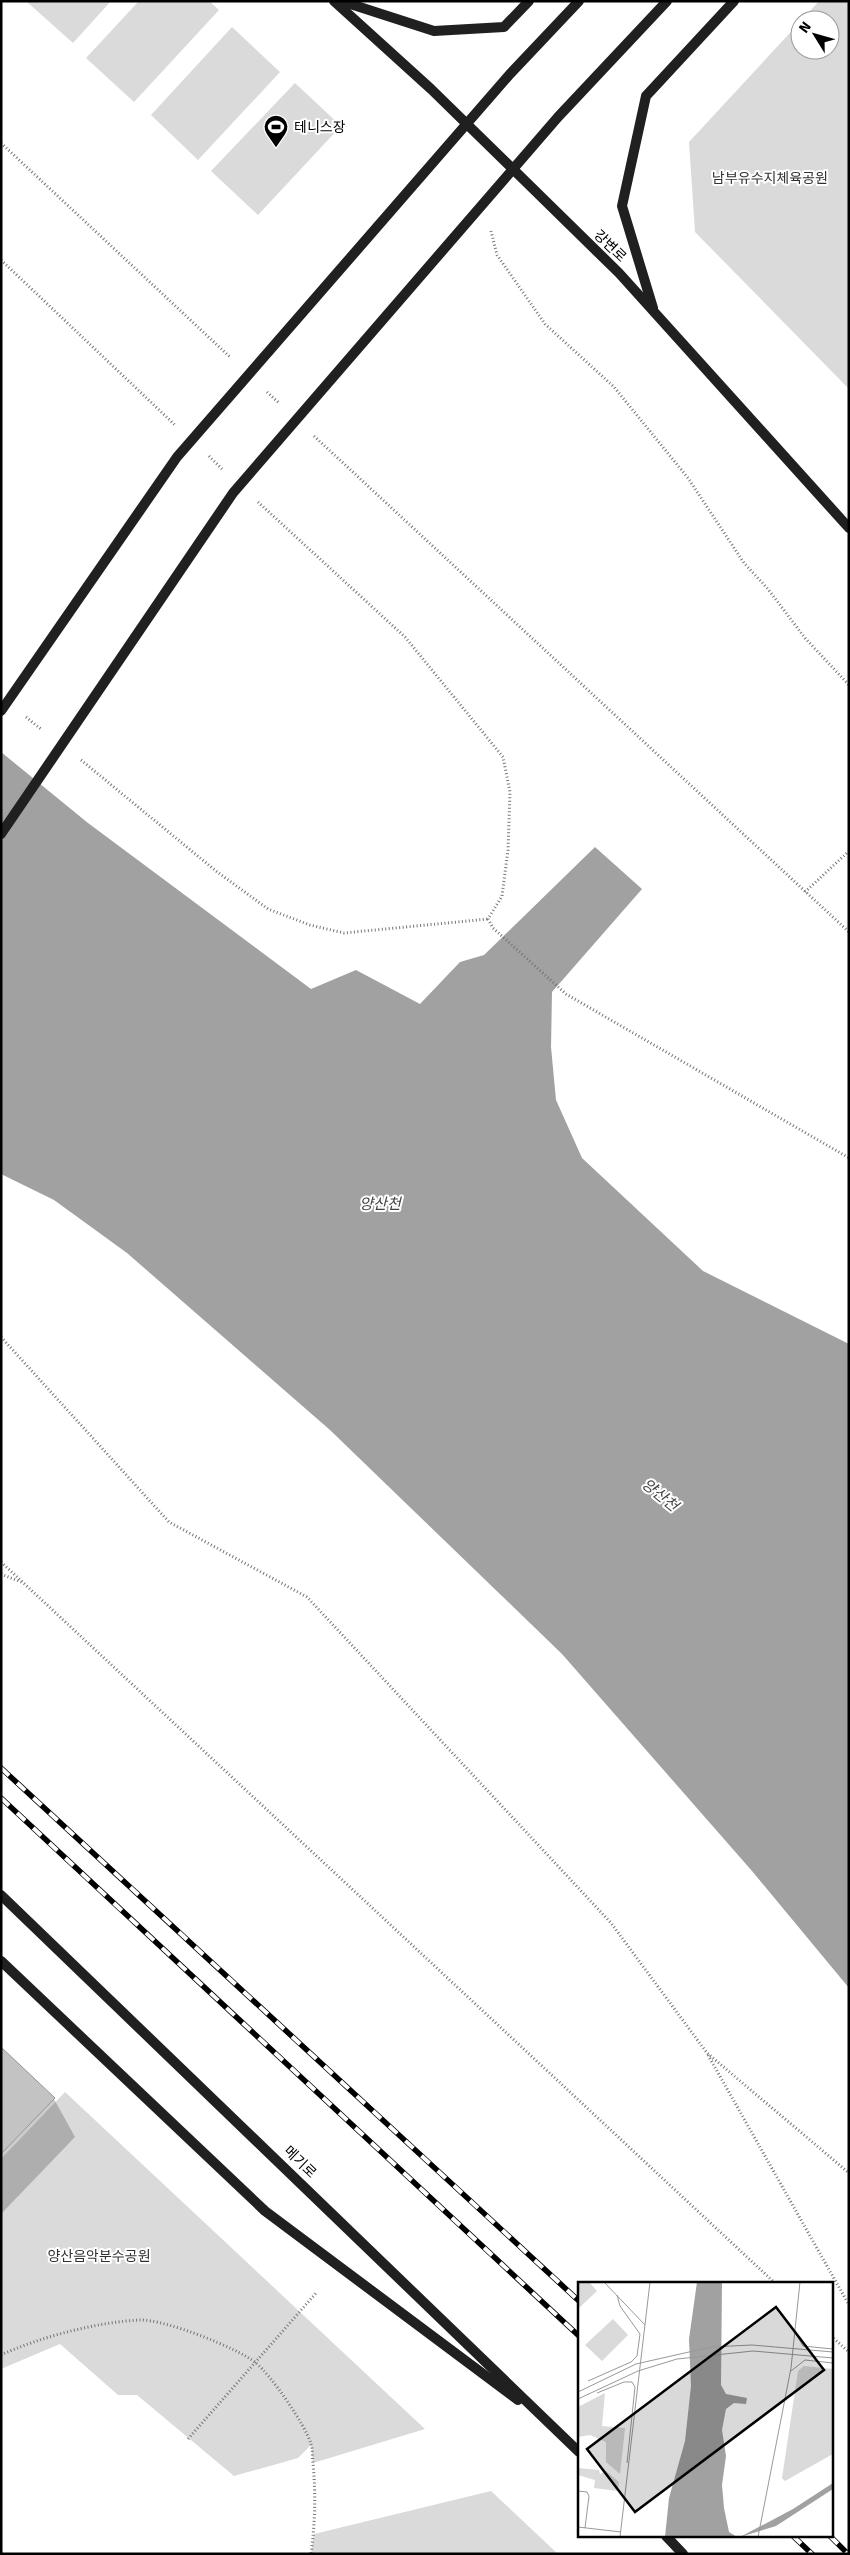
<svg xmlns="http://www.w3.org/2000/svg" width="850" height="2555" viewBox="0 0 850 2555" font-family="Signika,'Noto Sans KR',sans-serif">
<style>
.green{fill:#dadada}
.water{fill:#a1a1a1}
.shadow{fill:#0003}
.building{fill:#c3c3c3;stroke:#979797}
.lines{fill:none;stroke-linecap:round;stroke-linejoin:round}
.path{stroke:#757575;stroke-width:3;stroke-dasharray:1 2.5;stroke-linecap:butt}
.secondary{stroke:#202020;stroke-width:10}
.rail-casing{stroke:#000;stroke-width:5.5}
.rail{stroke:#fff;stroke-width:4;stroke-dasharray:11;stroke-linecap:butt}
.secondary-bridge{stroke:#202020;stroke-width:10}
.labels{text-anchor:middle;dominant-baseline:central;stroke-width:4;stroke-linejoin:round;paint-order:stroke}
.poi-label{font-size:14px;fill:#000;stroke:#fff;text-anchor:start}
.park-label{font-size:14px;fill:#313131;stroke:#fff}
.street-label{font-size:14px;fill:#000;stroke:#fff}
.water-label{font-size:15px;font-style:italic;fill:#424242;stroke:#fff}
.inset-road{fill:none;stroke:#999;stroke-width:1}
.view{fill:#000;fill-opacity:0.15;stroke:#000;stroke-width:2.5}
.inset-edge{fill:none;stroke:#000;stroke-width:2.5}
</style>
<rect width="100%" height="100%" fill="#fff"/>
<g class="green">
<path d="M26,1h85l-38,42z"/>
<path d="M139,1h70l10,9 -85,92 -48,-44z"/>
<path d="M819,1h30v388l-154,-157 -6,-90 111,-120v28h30v-30h-28z"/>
<path d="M232,27l48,45 -82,88 -47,-45z"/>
<path d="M295,83l46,43 -83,89 -47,-44z"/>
<path d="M65,2092l360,337 -112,34 -2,-18 -13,13 -64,18 -97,-81h-19l-58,-51 -59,25v-210z"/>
<path d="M491,2491l67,63h-247l3,-20z"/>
</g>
<path class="water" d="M1,752l87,71 223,166 45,-19 64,34 40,-42 24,-7 111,-108 47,42 -90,103 -1,55 5,53 26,58 121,113 146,73v644l-97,-117 -190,-217 -232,-224 -203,-177 -73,-53 -53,-26z"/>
<path class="shadow" d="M1,2049l53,50 21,38 -74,77z"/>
<path class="building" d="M1,2047l54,51 -54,56z"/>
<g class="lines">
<g class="path">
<path d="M1,143l230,215"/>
<path d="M491,231l6,24 48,69 69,63 74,91 56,85 24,26 37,49 44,47"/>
<path d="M1,260l174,165"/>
<path d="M267,392l12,11"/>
<path d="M314,436l535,496"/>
<path d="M209,456l13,13"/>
<path d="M258,502l147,135 98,120 7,35 -2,58 -6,46 -14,23 5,9 73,66 283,164"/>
<path d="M26,717l16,13"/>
<path d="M81,760l135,111 52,38 42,16 34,8 144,-14"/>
<path d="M805,892l44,-41"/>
<path d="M1,1337l168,185 138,75 304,326 96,130 142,120"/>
<path d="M1,1562l775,722"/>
<path d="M1,1574l20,8"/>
<path d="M708,2055l141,250"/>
<path d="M831,2336l18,16"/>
<path d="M1,2355c39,-18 96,-33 139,-35 24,-1 98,28 116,43 15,12 50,63 55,81 2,6 1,13 2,19 3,32 2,60 -2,91"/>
<path d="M188,2439l129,-147"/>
</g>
<g class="secondary">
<path d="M334,1l97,88 188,184 230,255"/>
<path d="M341,1l93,30 70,-4 25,-26"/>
<path d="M653,308l-31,-102 24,-110 88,-95"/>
<path d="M1,1895l578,557"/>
<path d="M1,1961l264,250 253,189"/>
<path d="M666,2536l17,18"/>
</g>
<defs>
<g id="rail">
<path d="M1,1768l578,533"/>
<path d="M1,1798l578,538"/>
<path d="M793,2536l19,18"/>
<path d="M830,2536l18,18"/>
</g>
</defs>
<use href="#rail" class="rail-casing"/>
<use href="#rail" class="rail"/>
<g class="secondary-bridge">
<path d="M1,711l176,-254 333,-383 69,-73"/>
<path d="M1,834l232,-341 325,-376 109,-116"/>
</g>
</g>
<defs>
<symbol id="stadium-pin" viewBox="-11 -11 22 30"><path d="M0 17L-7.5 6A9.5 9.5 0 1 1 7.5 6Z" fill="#000" stroke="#fff"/><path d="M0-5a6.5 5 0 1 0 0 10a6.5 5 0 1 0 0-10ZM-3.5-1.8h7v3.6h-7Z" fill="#fff"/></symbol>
</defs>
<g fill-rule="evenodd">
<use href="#stadium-pin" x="262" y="113" width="28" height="38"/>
</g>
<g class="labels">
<g class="poi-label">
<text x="294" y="127">테니스장</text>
</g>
<g class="park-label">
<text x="770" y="178">남부유수지체육공원</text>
<text x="99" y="2256">양산음악분수공원</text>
</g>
<g class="street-label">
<text transform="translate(610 246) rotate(44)">강변로</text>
<text transform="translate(300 2162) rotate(44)">메기로</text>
</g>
<g class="water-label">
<text x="380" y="1204">양산천</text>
<text transform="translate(660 1495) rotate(39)">양산천</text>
</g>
</g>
<g transform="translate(578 2282)">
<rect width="255" height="255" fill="#fff"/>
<path d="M0,0h11l8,9 -19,18zM35,37l15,16 -26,26 -17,-16zM226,84l29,3v85l-48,27 -3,-3 16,-107zM27,111l-3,33 23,2 -5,46 -14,-12v-20l-16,-7 -12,2v-30zM0,186l21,2 1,4 6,-3 13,11 -1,9 -24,-3 1,-8 -17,-5z" fill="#dadada"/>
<path d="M119,0h25l-1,103 5,9 21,4 -1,6 -12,-1 -8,6 -4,21 4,26 -4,29 2,23 5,24 8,5h-72l4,-39 16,-57 6,-55 -2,-47zM255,201v6l-57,37 -36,11 53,-28z" fill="#a1a1a1"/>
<path class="inset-road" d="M26,0l41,43M218,52l7,12 30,3M213,89l14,-11 28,3M10,99l43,-19 6,-6 3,-22 -20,-28 -3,-11M0,110l58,-28 75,-17 41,-2 81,7M19,111l27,-11h8l3,5 -8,76M0,117l60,-28 39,-12 76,-8 80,7M0,209l9,1 2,4 -4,32M0,245l43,5M42,255l30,-255M180,255l33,-169 9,-86"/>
<path class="view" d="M198,25l48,63 -189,142 -48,-63z"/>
<rect width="255" height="255" class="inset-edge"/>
</g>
<rect width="850" height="2555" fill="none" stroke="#000000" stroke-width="5"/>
<g transform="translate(815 35) rotate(307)"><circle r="24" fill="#ffffff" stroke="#999999"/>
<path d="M0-4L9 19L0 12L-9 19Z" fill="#000000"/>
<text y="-8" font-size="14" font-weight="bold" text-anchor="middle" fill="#000000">N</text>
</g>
</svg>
